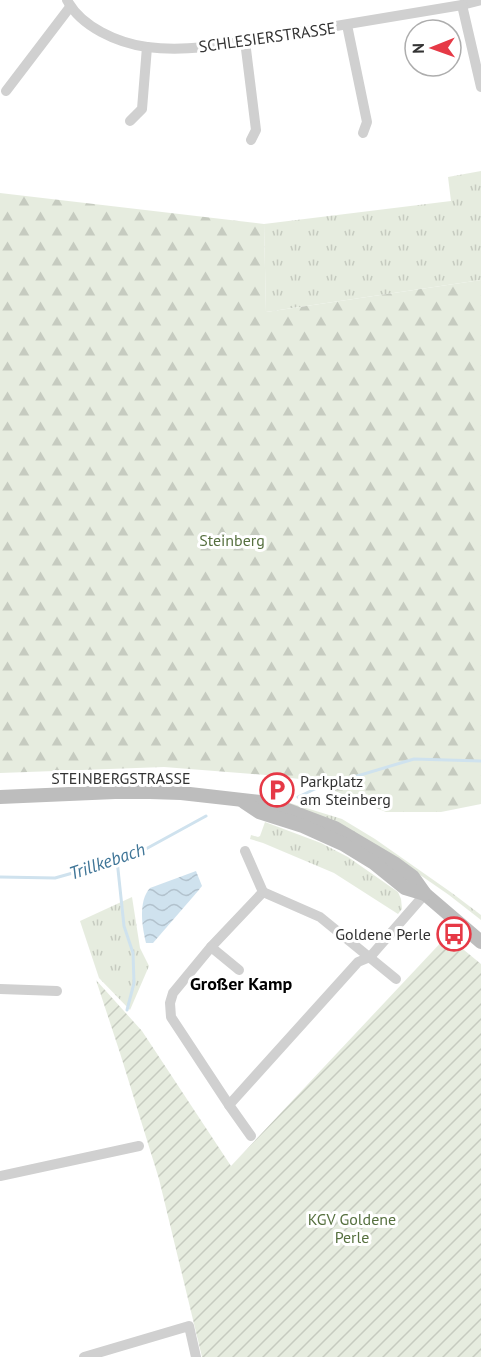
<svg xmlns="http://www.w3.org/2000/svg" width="481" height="1357" viewBox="0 0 481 1357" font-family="'PT Sans',sans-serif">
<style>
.grass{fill:url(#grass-tufts)}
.forest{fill:url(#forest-firs)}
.garden{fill:url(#garden-furrows)}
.water{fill:url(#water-waves)}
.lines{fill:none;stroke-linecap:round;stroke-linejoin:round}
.stream{stroke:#cfe2ee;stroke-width:3}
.street{stroke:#d0d0d0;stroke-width:10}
.secondary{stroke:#bdbdbd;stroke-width:14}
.labels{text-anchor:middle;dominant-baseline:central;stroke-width:6;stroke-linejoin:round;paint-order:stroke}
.street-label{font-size:16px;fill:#333;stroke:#fff}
.park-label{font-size:16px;fill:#56703f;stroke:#fff}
.poi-label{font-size:16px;fill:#333;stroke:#fff;text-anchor:start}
.water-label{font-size:18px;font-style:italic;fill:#3f7597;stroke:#fff}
.neighbourhood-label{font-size:18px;font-weight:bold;fill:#000;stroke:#fff}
</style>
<defs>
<pattern id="grass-tufts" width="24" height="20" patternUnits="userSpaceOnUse" patternTransform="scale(1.5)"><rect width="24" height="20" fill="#e6ecdf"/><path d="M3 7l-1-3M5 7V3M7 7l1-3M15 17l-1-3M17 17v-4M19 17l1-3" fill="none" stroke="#c6cbc0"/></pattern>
<pattern id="forest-firs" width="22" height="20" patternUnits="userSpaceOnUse" patternTransform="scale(1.5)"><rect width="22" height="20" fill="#e6ecdf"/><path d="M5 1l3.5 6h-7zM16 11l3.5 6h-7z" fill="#c6cbc0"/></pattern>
<pattern id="garden-furrows" width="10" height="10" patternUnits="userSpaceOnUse" patternTransform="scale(1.5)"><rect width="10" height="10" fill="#e6ecdf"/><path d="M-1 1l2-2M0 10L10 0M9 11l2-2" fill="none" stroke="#c6cbc0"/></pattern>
<pattern id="water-waves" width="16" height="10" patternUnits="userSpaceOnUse" patternTransform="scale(1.5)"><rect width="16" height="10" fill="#cfe2ee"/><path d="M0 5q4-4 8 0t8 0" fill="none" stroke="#b2c2cd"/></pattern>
</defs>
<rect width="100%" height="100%" fill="#fff"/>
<g class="grass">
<path d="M481,171v109l-215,32 -2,-88 187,-23 -3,-24z"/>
<path d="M290,803l52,16 33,20 77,54 29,22v5l-32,-25 -65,-45 -95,-44z"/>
<path d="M265,822l56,21 27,14 50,35 3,7 1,10 -4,5 -64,-41 -71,-30 -13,-4 1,-4 7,2 2,-1z"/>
<path d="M132,897l8,51 9,18 -19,44 -31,-32 -19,-57z"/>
</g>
<path class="forest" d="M0,193l264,31 2,88 215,-32v524l-40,8h-55l-78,-32 -42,-5 -102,-8 -164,6z"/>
<path class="garden" d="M447,936l34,28v393h-279l-43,-178 -39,-126 -24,-73 46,51 89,135z"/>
<path class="water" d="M196,871l6,15 -4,5 -45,52h-7c-4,-16 -8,-42 4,-55z"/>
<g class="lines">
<g class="stream">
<path d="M298,797l19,-9 97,-29 67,2"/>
<path d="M117,860l7,66 9,27 1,30 -7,27"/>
<path d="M0,877l55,1 78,-22 73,-40"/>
</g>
<g class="street">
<path d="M67,0c14,27 51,43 80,47 45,6 91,-5 135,-12 60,-10 120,-20 180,-30l19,-5"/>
<path d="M462,5l19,82"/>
<path d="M347,25l20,97 -4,11"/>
<path d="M245,41l11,89 -5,10"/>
<path d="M6,91l64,-84"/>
<path d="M130,121l12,-12 5,-62"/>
<path d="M245,851l18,41 -52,55 -38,46 -3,10 1,14 58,88 129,-143 12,-5 55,-63"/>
<path d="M263,892l57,25 76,62"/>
<path d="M211,947l28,23"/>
<path d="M0,989l57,2"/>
<path d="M229,1105l22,31"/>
<path d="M0,1176l139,-30"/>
<path d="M84,1357l105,-31 7,31"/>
</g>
<g class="secondary">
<path d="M0,797l115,-5h35l31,1 88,10 66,25 59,35 19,14 12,17 56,48"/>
<path d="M244,802l15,10 44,14 40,18 31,19 31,25 20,6"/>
</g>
</g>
<defs>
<symbol id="parking-ring" viewBox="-11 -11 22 22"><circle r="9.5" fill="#fff" stroke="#e63946" stroke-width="1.5"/><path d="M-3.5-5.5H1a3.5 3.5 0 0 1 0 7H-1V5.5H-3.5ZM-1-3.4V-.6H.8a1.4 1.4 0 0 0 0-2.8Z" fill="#e63946"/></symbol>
<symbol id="bus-ring" viewBox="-11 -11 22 22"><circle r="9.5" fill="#fff" stroke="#e63946" stroke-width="1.5"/><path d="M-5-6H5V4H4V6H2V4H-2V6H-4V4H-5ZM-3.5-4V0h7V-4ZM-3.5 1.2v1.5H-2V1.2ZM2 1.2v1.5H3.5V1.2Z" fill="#e63946"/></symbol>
</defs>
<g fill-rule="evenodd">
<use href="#parking-ring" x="258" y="771" width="38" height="38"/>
<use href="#bus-ring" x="435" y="915" width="38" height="38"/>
</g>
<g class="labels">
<g class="street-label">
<text transform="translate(267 37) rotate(-8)">SCHLESIERSTRASSE</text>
<text x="121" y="778">STEINBERGSTRASSE</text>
</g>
<g class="park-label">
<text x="232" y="540">Steinberg</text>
<text x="352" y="1219">KGV Goldene<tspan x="352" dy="18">Perle</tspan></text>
</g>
<g class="poi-label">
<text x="300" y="781">Parkplatz<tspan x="300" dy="18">am Steinberg</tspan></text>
<text x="431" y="934" text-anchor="end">Goldene Perle</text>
</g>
<g class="water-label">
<text transform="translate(107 861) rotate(-19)">Trillkebach</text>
</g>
<g class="neighbourhood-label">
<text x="241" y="983">Großer Kamp</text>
</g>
</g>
<g transform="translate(433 48) rotate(269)"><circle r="28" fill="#ffffff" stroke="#adadad" stroke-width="1.5"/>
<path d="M0-4.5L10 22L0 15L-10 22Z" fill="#e63946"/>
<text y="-9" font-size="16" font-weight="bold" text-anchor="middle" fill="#333333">N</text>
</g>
</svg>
